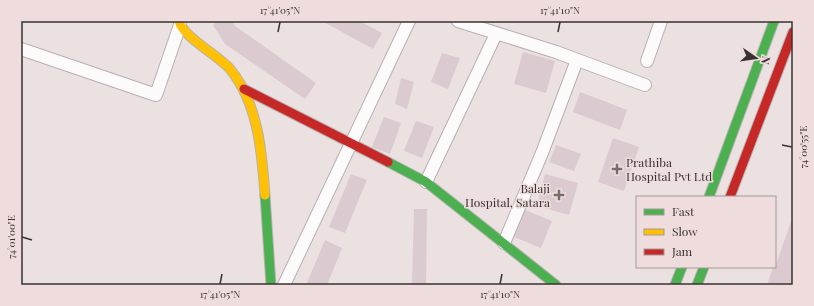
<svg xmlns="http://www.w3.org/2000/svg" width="814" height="306" viewBox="0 0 814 306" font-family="'Playfair Display',serif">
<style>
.building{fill:#dbcad0}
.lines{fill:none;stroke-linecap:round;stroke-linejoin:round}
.street-casing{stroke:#b8b1b1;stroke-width:14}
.fast-casing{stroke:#b8b1b1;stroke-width:11}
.slow-casing{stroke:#b8b1b1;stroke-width:11}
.jam-casing{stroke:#b8b1b1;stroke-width:11}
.street{stroke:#fcfafa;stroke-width:12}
.fast{stroke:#4caf50;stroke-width:9}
.slow{stroke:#ffc107;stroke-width:9}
.jam{stroke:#c62828;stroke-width:9}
.ticks{fill:none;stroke:#393232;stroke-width:1.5}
.poi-dot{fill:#776f6f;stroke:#efdddd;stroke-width:1.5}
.labels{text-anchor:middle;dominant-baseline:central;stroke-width:3;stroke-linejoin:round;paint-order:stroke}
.poi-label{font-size:12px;fill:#393232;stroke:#efdddd;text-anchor:start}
.neatline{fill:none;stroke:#393232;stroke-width:1.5}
.ticks-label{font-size:10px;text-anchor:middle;fill:#393232}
</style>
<rect width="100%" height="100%" fill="#ebe1e1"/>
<g class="building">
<path d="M218,21h13l4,5 81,57 -11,16 -80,-55 -12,-19z"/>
<path d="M322,21h37l23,12 -9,16z"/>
<path d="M523,52l32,9 -9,32 -32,-9z"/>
<path d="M442,53l18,5 -12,31 -17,-7z"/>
<path d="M401,78l13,4 -7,27 -12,-5z"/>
<path d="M580,92l47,18 -7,20 -47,-18z"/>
<path d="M384,117l17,6 -11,31 -18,-7z"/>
<path d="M416,121l18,6 -12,31 -18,-7z"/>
<path d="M613,138l26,9 -15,44 -26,-9z"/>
<path d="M556,145l25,9 -7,17 -25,-9z"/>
<path d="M351,174l16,6 -22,53 -16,-6z"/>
<path d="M545,174l33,9 -9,32 -32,-9z"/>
<path d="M414,209h13l-1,76h-14z"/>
<path d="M525,210l27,11 -11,27 -27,-11z"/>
<path d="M793,216v69h-26l6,-18h2z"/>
<path d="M325,240l17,8 -15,37h-21z"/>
</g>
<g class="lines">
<defs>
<g id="street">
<path d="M458,21l98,31 89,33"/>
<path d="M21,49l135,46 24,-70"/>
<path d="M647,61l14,-40"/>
<path d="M426,182l70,-148"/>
<path d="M504,243l38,-90 35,-93"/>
<path d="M284,285l125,-264"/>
</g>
<g id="fast">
<path d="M388,162l38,20 130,103"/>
<path d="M265,195l6,90"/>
<path d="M709,197l65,-176"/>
<path d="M675,285l7,-18"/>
<path d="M697,285l7,-18"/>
</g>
<path id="slow" d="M179,21c4,16 40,35 51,48 28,34 32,83 35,126"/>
<g id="jam">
<path d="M244,89l144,73"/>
<path d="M730,197l63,-165"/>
</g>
</defs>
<use href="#street" class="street-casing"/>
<use href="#fast" class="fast-casing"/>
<use href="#slow" class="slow-casing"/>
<use href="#jam" class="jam-casing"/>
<use href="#street" class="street"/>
<use href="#fast" class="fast"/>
<use href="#slow" class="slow"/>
<use href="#jam" class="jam"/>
</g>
<path class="ticks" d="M278,32l2,-10M558,32l2,-10M782,145l10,2M22,237l10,3M220,284l2,-10M500,284l2,-10"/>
<g class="poi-dot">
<path d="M615 163h4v4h4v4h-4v4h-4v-4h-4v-4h4z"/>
<path d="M557 189h4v4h4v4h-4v4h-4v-4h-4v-4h4z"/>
</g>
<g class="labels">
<g class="poi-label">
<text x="626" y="162">Prathiba<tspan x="626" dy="14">Hospital Pvt Ltd</tspan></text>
<text x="550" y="188" text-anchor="end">Balaji<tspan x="550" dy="14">Hospital, Satara</tspan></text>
</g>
</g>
<rect width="814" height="306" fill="none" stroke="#efdddd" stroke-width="44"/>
<rect x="636" y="196" width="140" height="72" fill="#efdddd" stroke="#a69999"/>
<rect x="644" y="209" width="20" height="6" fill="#4caf50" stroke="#a69999"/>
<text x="672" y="216" font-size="12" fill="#393232">Fast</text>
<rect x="644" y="229" width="20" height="6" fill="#ffc107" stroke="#a69999"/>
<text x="672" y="236" font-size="12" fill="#393232">Slow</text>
<rect x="644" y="249" width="20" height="6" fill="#c62828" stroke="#a69999"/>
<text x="672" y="256" font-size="12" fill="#393232">Jam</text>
<g transform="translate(756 58) rotate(103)" stroke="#efdddd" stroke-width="3" paint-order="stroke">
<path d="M0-3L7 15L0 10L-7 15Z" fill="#393232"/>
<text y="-6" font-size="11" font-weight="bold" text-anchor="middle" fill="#393232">N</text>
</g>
<rect x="22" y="22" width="770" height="262" class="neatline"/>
<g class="ticks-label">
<text x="280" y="14">17°41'05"N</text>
<text x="560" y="14">17°41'10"N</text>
<text transform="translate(803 147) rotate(-90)" y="4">74°00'55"E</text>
<text transform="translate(11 237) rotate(-90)" y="4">74°01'00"E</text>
<text x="220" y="298">17°41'05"N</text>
<text x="500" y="298">17°41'10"N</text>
</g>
</svg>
